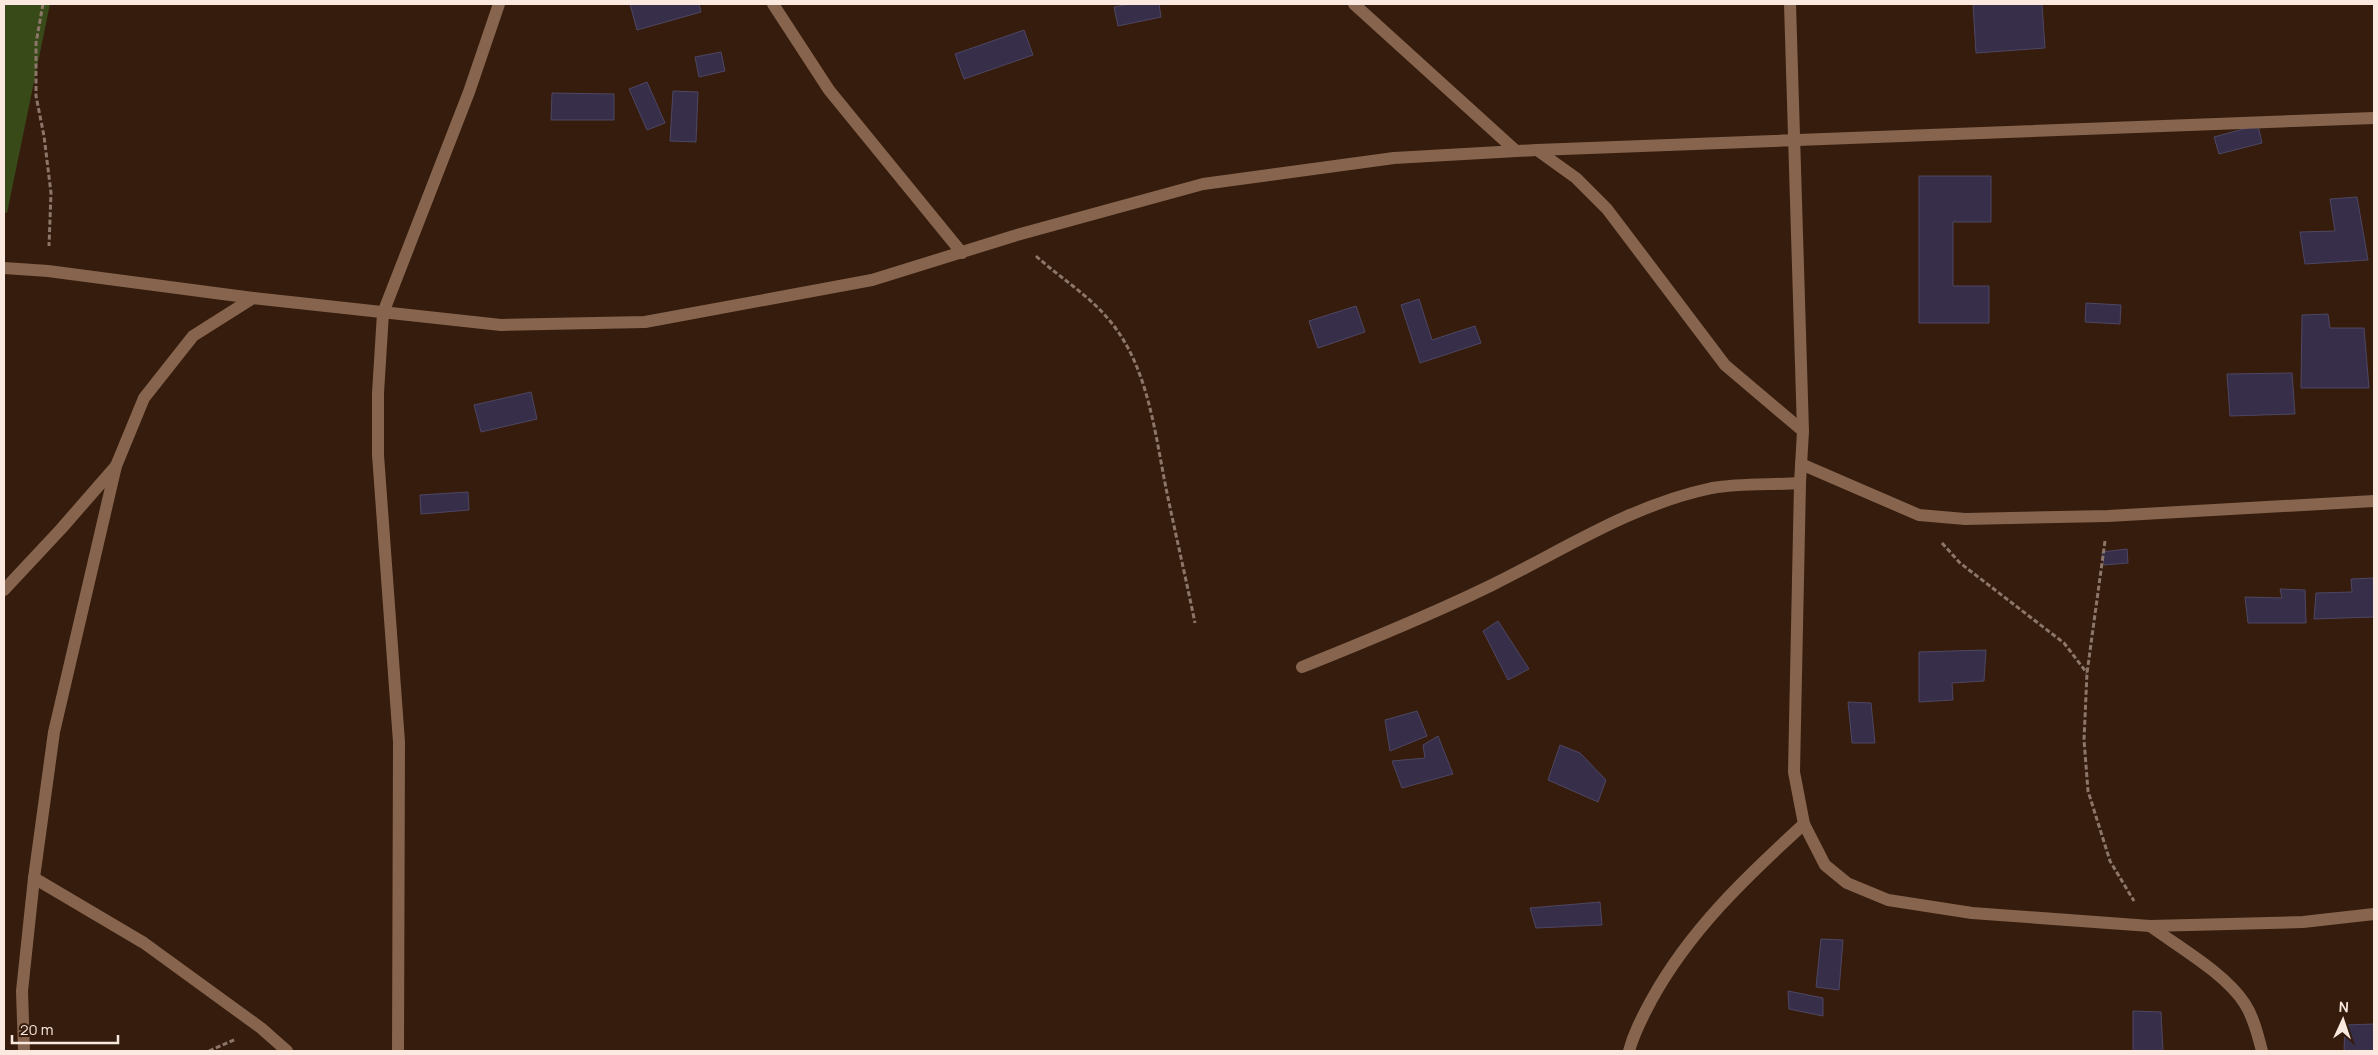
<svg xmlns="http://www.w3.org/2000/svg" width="2378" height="1055" viewBox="0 0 2378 1055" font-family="Manrope,sans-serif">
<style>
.green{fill:#394a19}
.building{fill:#372f4a;stroke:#4e4662}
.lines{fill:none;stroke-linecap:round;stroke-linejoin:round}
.path{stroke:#8c766a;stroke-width:3;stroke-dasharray:5 2.5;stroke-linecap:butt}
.lane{stroke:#86644d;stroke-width:12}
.street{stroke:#86644d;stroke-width:12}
</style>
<rect width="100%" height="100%" fill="#351c0d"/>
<path class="green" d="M4,4h46l-43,209 -3,-1z"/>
<g class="building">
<path d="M630,4h69l2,8 -64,18z"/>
<path d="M1130,4h29l2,13 -43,9 -4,-19z"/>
<path d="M1973,4h69l3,44 -69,5z"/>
<path d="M1024,30l9,25 -69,24 -9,-25z"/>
<path d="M721,52l4,19 -26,6 -4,-20z"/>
<path d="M647,82l18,41 -18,7 -18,-41z"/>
<path d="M673,91l25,1 -2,50 -26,-1z"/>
<path d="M552,93l62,1v26h-63z"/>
<path d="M2258,125l4,18 -43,11 -5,-17z"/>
<path d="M1919,176h72v46h-38v64h36v37h-70z"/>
<path d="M2357,197l11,63 -63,4 -5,-32 35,-1 -5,-32z"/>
<path d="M1419,299l13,41 43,-14 6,17 -61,20 -19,-58z"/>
<path d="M2086,303l35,2 -1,19 -35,-2z"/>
<path d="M1356,306l9,26 -47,16 -9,-27z"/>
<path d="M2328,314l2,14h34l5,60h-68l1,-73z"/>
<path d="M2292,373l3,41 -65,2 -3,-42z"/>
<path d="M531,392l6,27 -56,13 -7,-27z"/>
<path d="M468,492l1,18 -48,4 -1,-19z"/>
<path d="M2127,549l1,14 -24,2 -2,-13z"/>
<path d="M2374,578v39l-60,2 2,-26 36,-1 -1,-13z"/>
<path d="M2280,589l25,1 1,33h-58l-3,-26 37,1z"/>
<path d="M1498,621l31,48 -21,11 -25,-49z"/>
<path d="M1986,650l-2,31 -32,2 1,17 -34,2v-50z"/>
<path d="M1848,702l23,1 4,40h-23z"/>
<path d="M1417,711l10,25 -37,15 -5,-31z"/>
<path d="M1438,736l15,38 -51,14 -10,-27 33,-3 -2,-13z"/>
<path d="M1560,745l20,8 26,27 -8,22 -50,-22z"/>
<path d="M1600,902l2,23 -66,3 -6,-20z"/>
<path d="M1821,939l22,1 -4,50 -23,-3z"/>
<path d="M1788,991l35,7v18l-34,-7z"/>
<path d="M2133,1011l28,1 2,39h-30z"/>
<path d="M2374,1024v27h-30l1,-26z"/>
</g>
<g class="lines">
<g class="path">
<path d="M43,4l-7,39v53l8,40 7,57 -2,53"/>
<path d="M1036,256c24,22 53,39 74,65 39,47 45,114 57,172 9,43 19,86 28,130"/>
<path d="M2105,541l-18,132 -3,67 4,51 22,70 24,40"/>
<path d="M1942,543l18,20 104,80 23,30"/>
<path d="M209,1051l27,-12"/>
</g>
<g class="lane">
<path d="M4,268l44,3 205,27"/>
<path d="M4,590l57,-61 55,-63"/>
</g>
<g class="street">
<path d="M773,4l56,86 133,163"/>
<path d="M1354,4l162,147"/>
<path d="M1790,4l13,427 -3,52 -6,289 10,52 21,41 22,18 41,17 84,13 178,13 153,-4 71,-8"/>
<path d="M1537,150l39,28 31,31 118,156 78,66"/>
<path d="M1801,464l118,51 46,4 143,-3 266,-15"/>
<path d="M1302,667c65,-26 129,-52 192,-83 73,-36 137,-79 218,-96 28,-5 59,-3 88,-5"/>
<path d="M34,878l110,65 117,85 26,23"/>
<path d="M2150,926c29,21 76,48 95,78 9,14 13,32 17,47"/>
<path d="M24,1051l-2,-60 12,-113 20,-146 62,-266 28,-68 49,-62 60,-38 248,27 144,-3 227,-42 145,-45 186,-51 191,-26 143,-8 837,-32"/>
<path d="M398,1051l1,-309 -21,-287v-62l5,-80 86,-221 30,-88"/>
<path d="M1629,1051c5,-19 14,-35 23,-52 38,-69 94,-122 152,-175"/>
</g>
</g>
<rect width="2378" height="1055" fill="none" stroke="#fbe9e0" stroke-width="10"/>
<g transform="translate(2343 1020) rotate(3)" stroke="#351c0d" stroke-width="4" paint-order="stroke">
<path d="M0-4L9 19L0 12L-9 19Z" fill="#fbe9e0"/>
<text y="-8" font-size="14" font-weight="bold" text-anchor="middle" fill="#fbe9e0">N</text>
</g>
<path d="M12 1035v8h106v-8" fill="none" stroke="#fbe9e0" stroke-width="2.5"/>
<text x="20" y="1035" font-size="15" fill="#fbe9e0" stroke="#351c0d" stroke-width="4" paint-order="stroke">20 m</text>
</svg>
